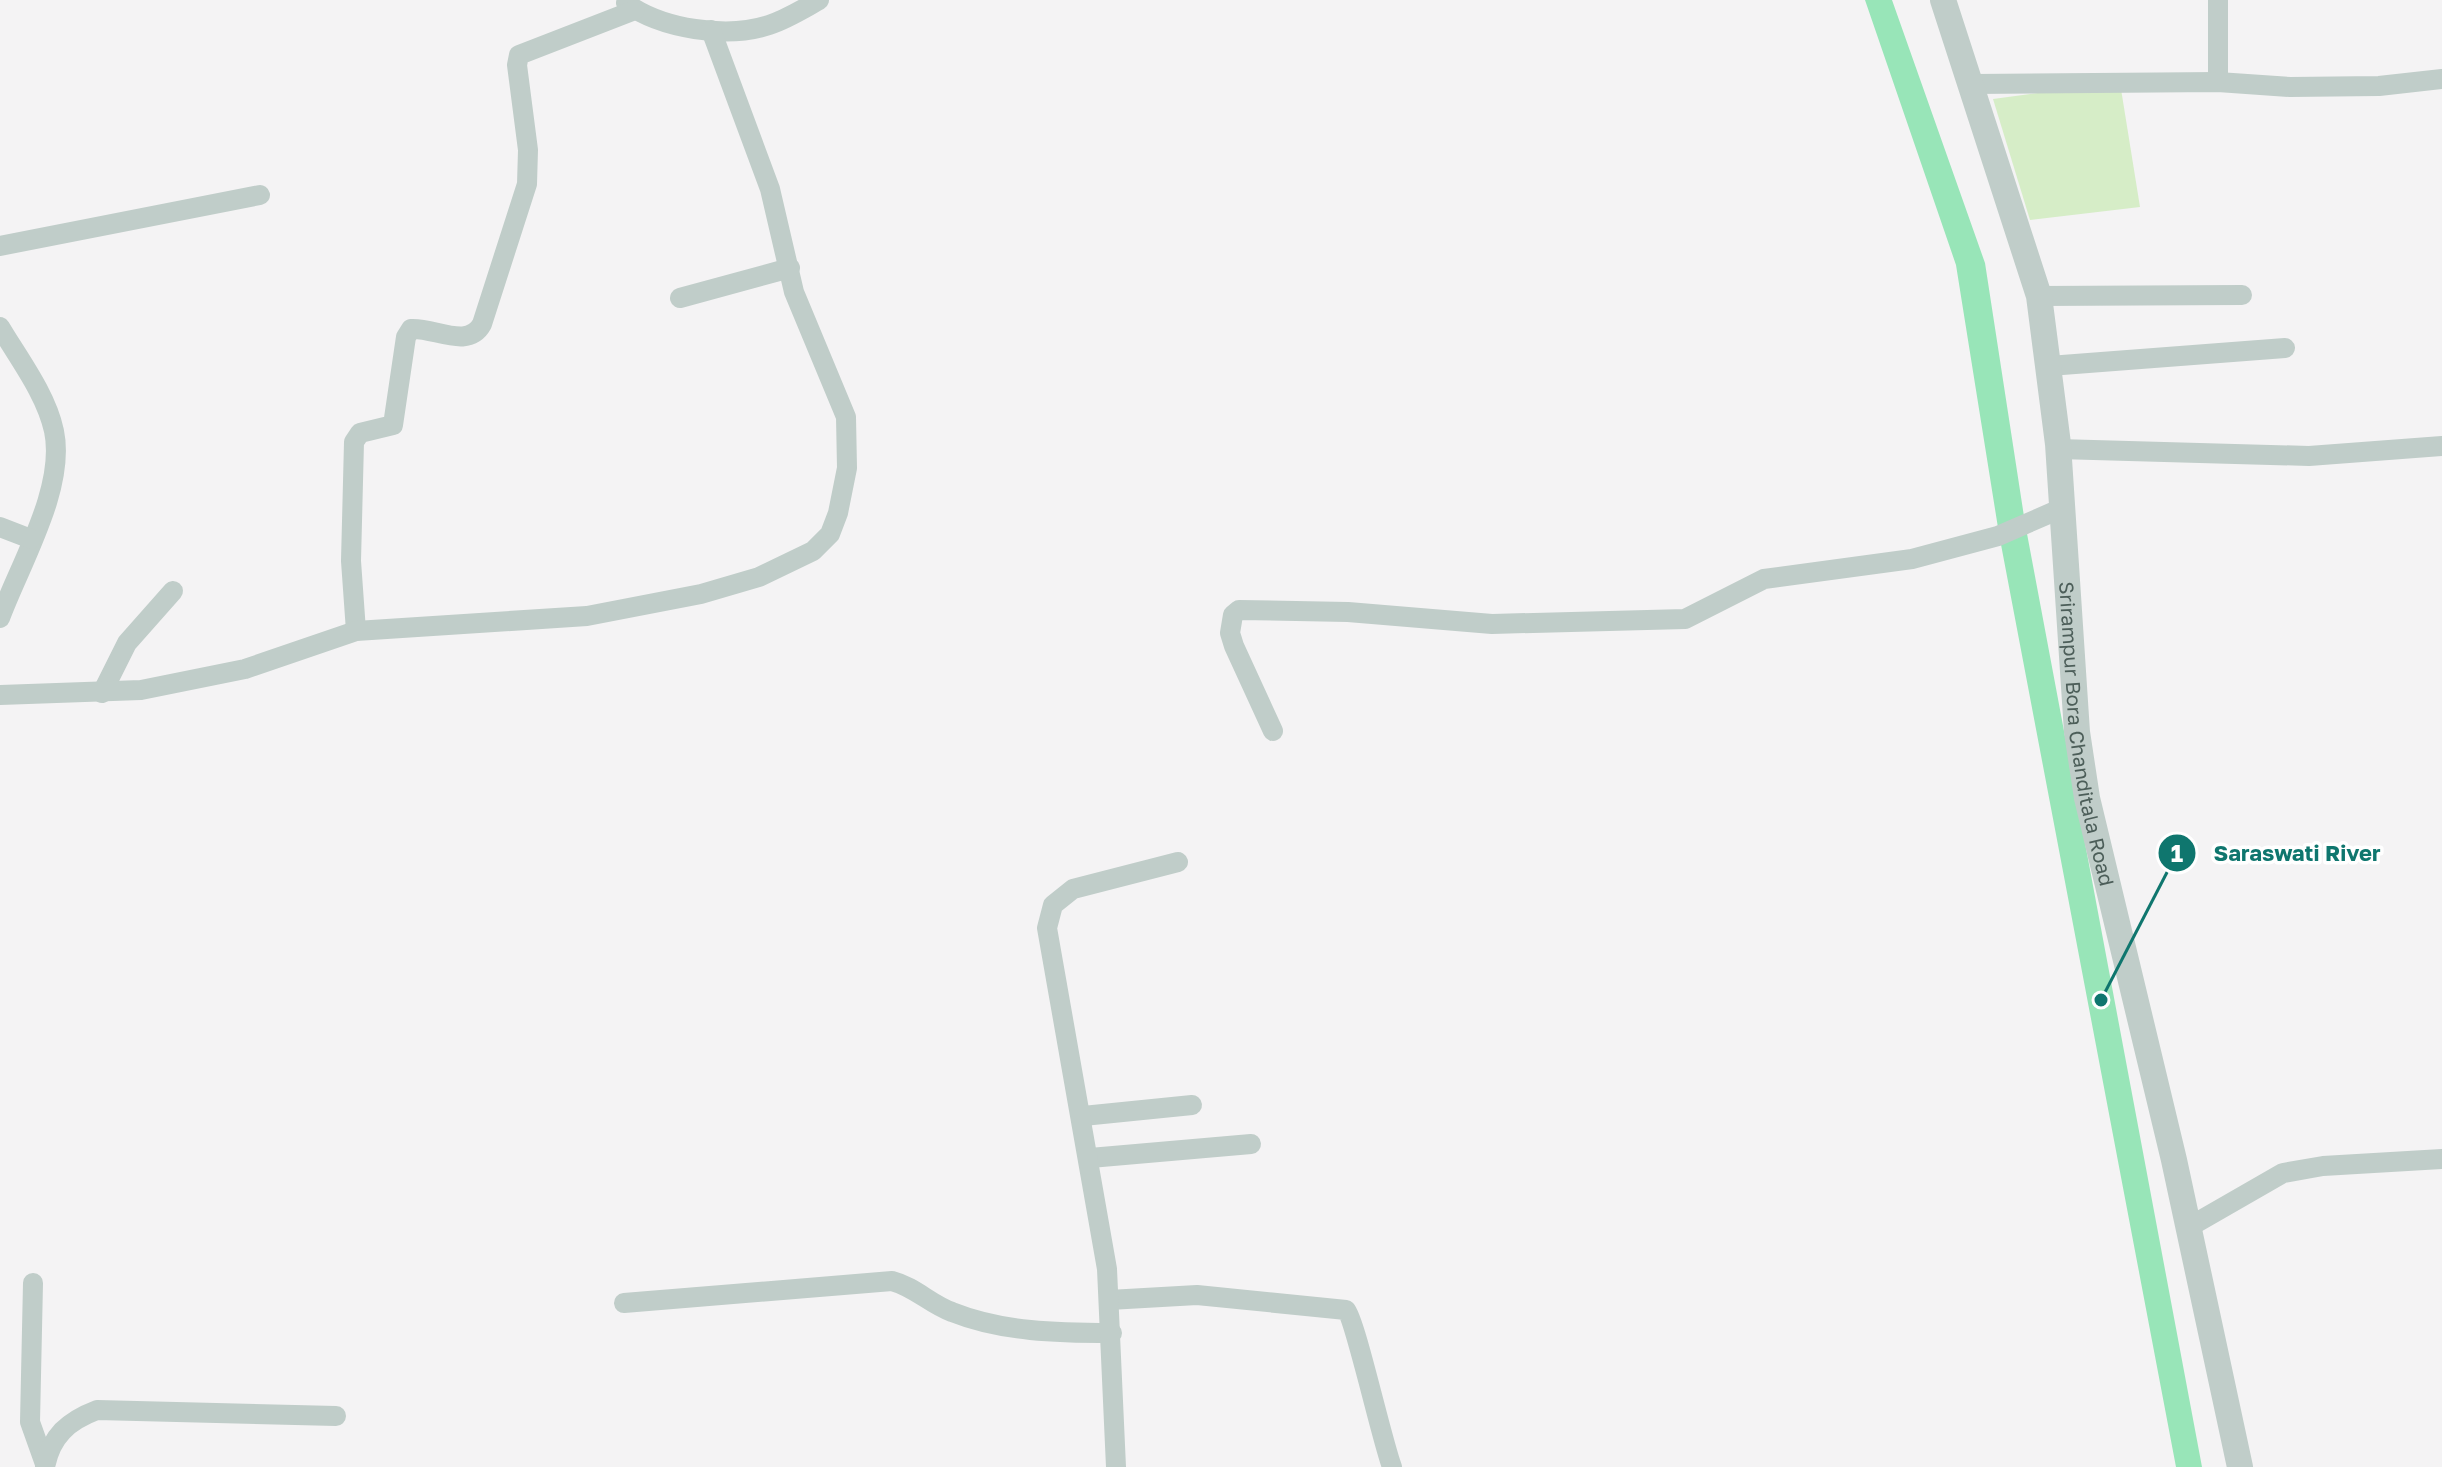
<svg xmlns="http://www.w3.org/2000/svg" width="2442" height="1467" viewBox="0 0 2442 1467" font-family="'Golos Text',sans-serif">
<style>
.green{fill:#d6edc7}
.water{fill:#98e5b8}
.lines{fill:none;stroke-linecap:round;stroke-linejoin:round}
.minor{stroke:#c0cdc9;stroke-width:20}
.tertiary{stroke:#c0cdc9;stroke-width:26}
.labels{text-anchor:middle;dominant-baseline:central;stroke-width:7;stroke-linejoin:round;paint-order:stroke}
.street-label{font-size:20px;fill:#4c5e59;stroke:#fff}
.leader{fill:none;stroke:#0f766e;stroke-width:3}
.callout-dot{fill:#0f766e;stroke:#fff;stroke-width:3}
.mark-label{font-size:24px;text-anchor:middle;font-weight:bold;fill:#fff}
.callout-label{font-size:22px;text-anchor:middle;font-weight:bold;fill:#0f766e;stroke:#fff;stroke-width:7;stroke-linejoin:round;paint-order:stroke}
</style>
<rect width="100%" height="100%" fill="#f4f3f4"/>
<path class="green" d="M2121,89l19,118 -110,13 -37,-121 59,-8z"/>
<path class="water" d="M1865,0h27l93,263 40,260 177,944h-26l-177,-933 -43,-269z"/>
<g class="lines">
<g class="minor">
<path d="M2218,0v82"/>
<path d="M626,3c35,26 101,36 143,22 18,-6 34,-16 50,-25"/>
<path d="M1973,84l245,-2 72,5 89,-1 63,-7"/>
<path d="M0,246l260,-51"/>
<path d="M2039,296l203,-1"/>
<path d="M680,298l110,-30"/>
<path d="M0,327c19,32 46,67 54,104 12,57 -34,133 -54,187"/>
<path d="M2049,366l236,-18"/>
<path d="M2058,449l251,7 133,-10"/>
<path d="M0,527l31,12"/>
<path d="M356,631l-5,-70 3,-119 6,-9 33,-8 13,-88 5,-8c23,-2 57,21 71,-5l45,-140 1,-34 -11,-85 2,-10 116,-45"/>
<path d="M102,693l25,-50 46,-52"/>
<path d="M0,695l141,-5 104,-21 111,-38 231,-15 114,-22 58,-17 54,-26 17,-17 8,-21 9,-45 -1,-51 -52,-125 -24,-103 -59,-159"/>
<path d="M1273,731l-39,-85 -4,-13 3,-18 6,-5 109,2 144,12 193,-5 79,-40 148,-20 86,-23 62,-27"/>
<path d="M1083,1116l109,-11"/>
<path d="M1090,1158l161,-14"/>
<path d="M2189,1227l94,-54 40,-7 119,-7"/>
<path d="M33,1283l-3,139 15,42"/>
<path d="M1109,1300l88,-5 149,15c9,9 36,131 46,157"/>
<path d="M624,1303l268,-22c23,6 38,23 60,31 50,20 106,21 160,21"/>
<path d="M45,1467c6,-31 23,-46 52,-57l239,6"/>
<path d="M1116,1467l-9,-198 -60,-341 6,-23 20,-16 105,-27"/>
</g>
<path class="tertiary" id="s1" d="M1943,0l96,296 19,148 19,288 10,66 87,362 66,307"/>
</g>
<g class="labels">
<g class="street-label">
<text stroke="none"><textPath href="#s1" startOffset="752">Srirampur Bora Chanditala Road</textPath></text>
</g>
</g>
<path class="leader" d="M2101 1000L2177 853"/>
<g class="callout-dot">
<circle cx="2101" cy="1000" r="8"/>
<circle cx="2177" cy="853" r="20"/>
</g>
<g class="mark-label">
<text x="2177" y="862">1</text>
</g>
<g class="callout-label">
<text x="2297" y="861">Saraswati River</text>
</g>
</svg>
